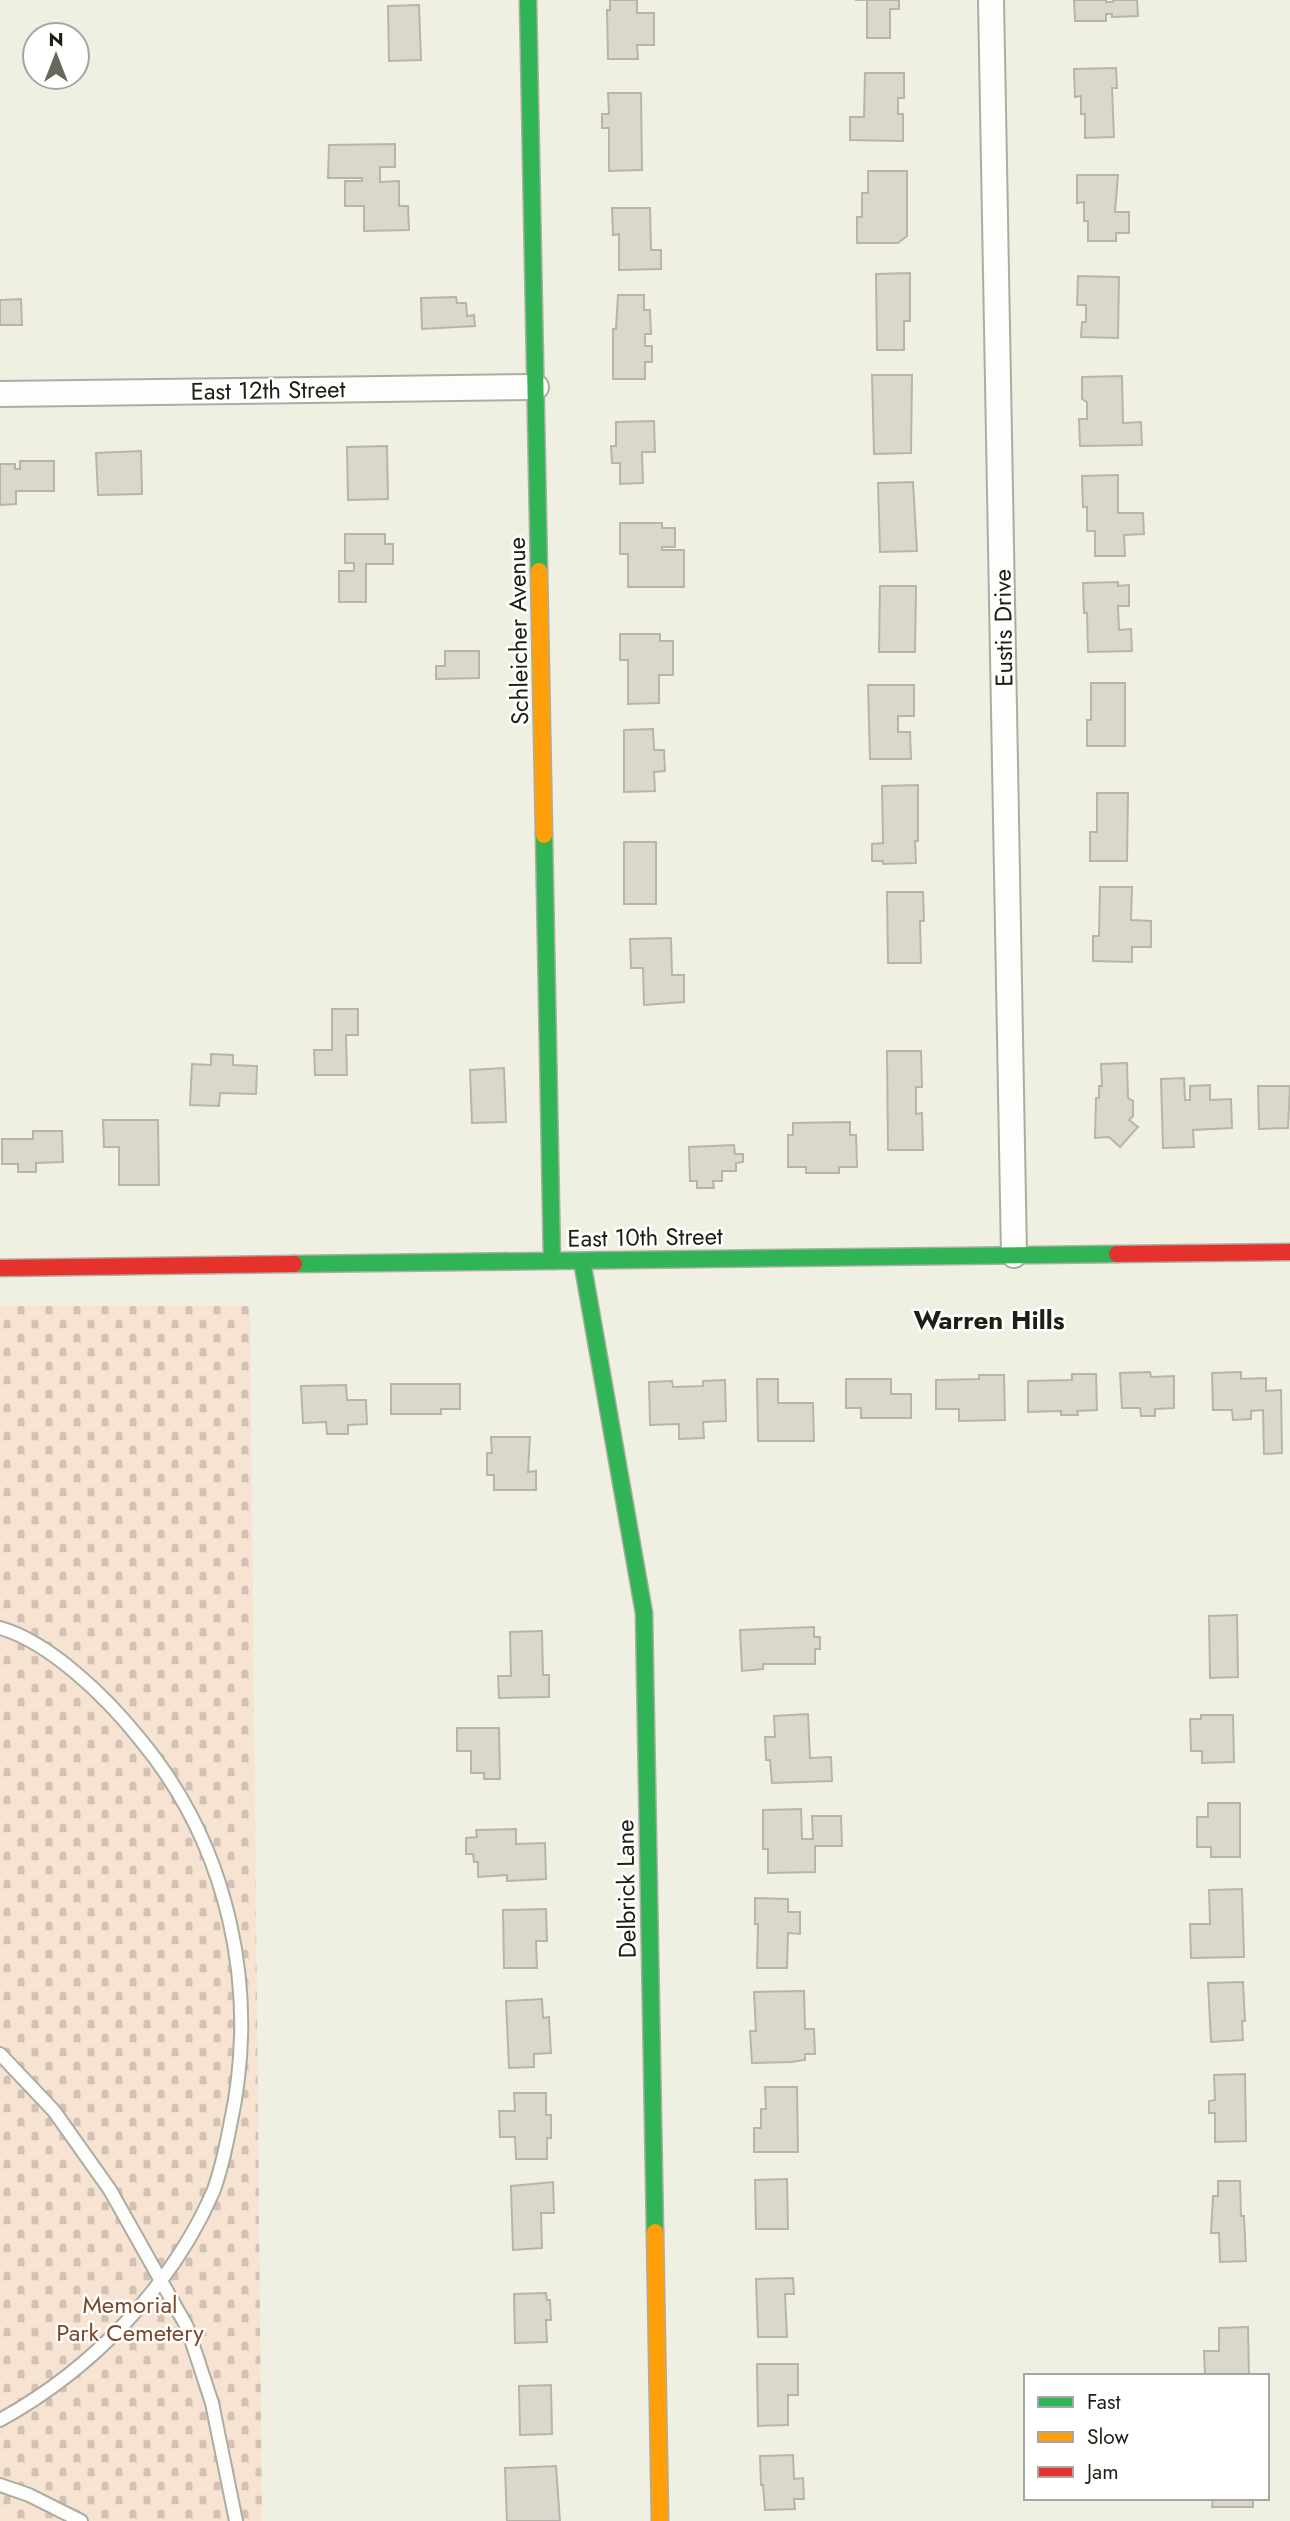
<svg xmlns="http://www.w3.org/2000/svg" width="1290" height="2521" viewBox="0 0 1290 2521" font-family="Jost,sans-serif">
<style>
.cemetery{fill:url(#cemetery-stones)}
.building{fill:#dbd7ca;stroke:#b7b5ab;stroke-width:2}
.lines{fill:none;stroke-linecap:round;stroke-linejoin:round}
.lane-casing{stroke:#acada2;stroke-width:16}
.street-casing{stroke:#acada2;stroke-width:28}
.fast-casing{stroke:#acada2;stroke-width:19}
.slow-casing{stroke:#acada2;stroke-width:19}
.jam-casing{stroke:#acada2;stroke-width:19}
.lane{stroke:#fdfdfb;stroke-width:12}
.street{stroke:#fdfdfb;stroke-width:24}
.fast{stroke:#30b455;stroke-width:16}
.slow{stroke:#ff9f0a;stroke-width:16}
.jam{stroke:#e5322d;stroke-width:16}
.labels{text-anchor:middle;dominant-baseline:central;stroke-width:5;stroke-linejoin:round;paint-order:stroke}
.street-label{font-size:24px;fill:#1d1e14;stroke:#fff}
.park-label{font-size:24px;fill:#7d492b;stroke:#fff}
.neighbourhood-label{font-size:26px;font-weight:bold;fill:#1d1e14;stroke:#fff}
</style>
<defs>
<pattern id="cemetery-stones" width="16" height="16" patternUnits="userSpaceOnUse" patternTransform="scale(1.75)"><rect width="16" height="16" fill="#f7e3d2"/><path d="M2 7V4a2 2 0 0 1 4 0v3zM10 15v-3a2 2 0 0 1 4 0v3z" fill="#d3c2b3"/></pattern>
</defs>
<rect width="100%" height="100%" fill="#eff0e2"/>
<path class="cemetery" d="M0,1306h250l12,1215h-262z"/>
<g class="building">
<path d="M610,0h27v13h17v32h-17l1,14h-30l-1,-49h3z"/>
<path d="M855,0h44v9h-9v29h-23v-38z"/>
<path d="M1074,0h32v2h7v-2h24l1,16 -26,1v-3h-6v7h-31z"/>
<path d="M419,5l2,55 -32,1 -1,-55z"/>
<path d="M1116,68l1,20h-5l2,49 -29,1v-24h-4v-18l-6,1 -1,-28z"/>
<path d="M865,73h39v25h-6v16h5v27l-53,-1v-23h14z"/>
<path d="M608,93h33l1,77 -33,1v-43h-7v-14h7z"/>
<path d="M395,144v23h-15v15l19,-1v25h9l1,24 -45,1v-25h-19v-25h17v-3h-34l1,-33z"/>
<path d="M868,171h39v65l-9,7h-41v-26h5v-24h6z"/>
<path d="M1077,175h41l-3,37h14v21h-13v8h-28v-20h-4v-19l-7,1z"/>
<path d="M612,208h38l1,42h10v19l-42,1v-36l-6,1z"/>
<path d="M910,273v48h-6v29h-27l-1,-76z"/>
<path d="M1078,276l41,1 -1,61 -37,-1 1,-15h4v-17h-9z"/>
<path d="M618,295h26v15h6l1,24h-6v12h7v16h-7v17h-32v-50h3z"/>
<path d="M456,297l1,6h9l1,13 7,-1 1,11 -53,3 -1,-31z"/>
<path d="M21,299l1,26h-22v-25z"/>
<path d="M872,375h40l-1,78 -37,1z"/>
<path d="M1122,376l1,47 18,-1 1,23 -62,1 -1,-27h8v-17l-5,-3v-22z"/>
<path d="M654,421l1,31h-13l1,31 -23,1v-21h-8l-1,-17h5v-24z"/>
<path d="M387,446l1,53 -40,1 -1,-53z"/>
<path d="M141,451l1,43 -44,1 -2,-42z"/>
<path d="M20,461h34v30h-38v13l-16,1v-41h15v5h5z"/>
<path d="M1118,475v38h25l1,21 -20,1 1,21h-30v-25h-8v-24h-4l-1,-31z"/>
<path d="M913,482l4,69 -37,1 -2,-69z"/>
<path d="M620,523h42v5h13v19h-13v3h22v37h-56v-33h-8z"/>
<path d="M345,534h40v10h8v20h-27v38h-27v-31h15v-8h-9z"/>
<path d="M1118,582v4l11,-1v21h-11l1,24 12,-1 1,22 -44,1 -1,-39h-3l-1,-30z"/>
<path d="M880,586h36l-1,66h-36z"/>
<path d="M620,634h40v7h13v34h-14v28l-31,1v-44h-8z"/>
<path d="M445,651h34v27l-43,1v-13h9z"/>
<path d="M1091,683h34v63h-38v-26h4z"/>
<path d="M868,685h46v31h-16v16h12l1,27h-41z"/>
<path d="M653,729l1,21h10l1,21 -11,1 1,19 -31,1v-62z"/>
<path d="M918,785v56h-3l1,22 -33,1v-3h-11v-17l11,-1 -1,-57z"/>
<path d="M1097,793h31l-1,68h-37v-29h7z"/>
<rect x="624" y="842" width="32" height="62"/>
<path d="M1100,887h32l-1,33 20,1v26h-19v15l-39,-1v-25h6z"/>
<path d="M887,892h36l1,29h-4l1,42h-33z"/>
<path d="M671,938l1,37h12v27l-40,3 -1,-37h-12l-1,-29z"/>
<path d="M332,1009h26v26h-12l1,40h-32l-1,-25h18z"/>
<path d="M887,1051h34l1,36h-6v27l6,-1 1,37h-35z"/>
<path d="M211,1054l22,1v10l24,1 -1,28 -36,-1 -1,13 -29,-1 2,-41 19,1z"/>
<path d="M1127,1063l1,35 5,3v15l-4,4 9,7 -18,20 -11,-10 -14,1 1,-40h3v-12h3l-1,-22z"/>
<path d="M504,1068l2,54 -34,1 -2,-53z"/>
<path d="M1184,1078l1,22h5v-14l20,-1v15l21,-1 1,29 -39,2 1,17 -31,1 -2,-69z"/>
<path d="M1258,1086h32l-2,42 -29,1z"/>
<path d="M103,1120h55l1,65h-40v-38h-15z"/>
<path d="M850,1122v13h6l1,32h-18v6h-33v-6h-18v-32h5v-12z"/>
<path d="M33,1131h29l1,31 -27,1v9h-18v-8h-16v-25h31z"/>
<path d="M734,1145l1,9h8v8l-7,1v8h-14v10h-9l1,7h-17v-7h-7l-1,-34z"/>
<path d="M1150,1372l1,5 23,-1v32l-19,1v7h-14l-1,-8h-18l-2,-35z"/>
<path d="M1241,1372v7l25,-1v13l15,-1 1,63 -18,1 -1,-44 -12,1v8l-18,1 -1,-10h-19l-1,-37z"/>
<path d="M1072,1374h24l1,36 -20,1 1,4h-17v-4l-33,1v-31l44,-1z"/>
<path d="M979,1375h25l1,45 -46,1v-12h-23v-29l43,-1z"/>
<path d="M757,1379h21v24h35l1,38h-56z"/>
<path d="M846,1379h45v15h20v24h-50v-10h-15z"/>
<path d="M725,1380l1,41 -23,1 1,16 -25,1v-15l-29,1 -1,-43 23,-1 1,6 30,-1v-5z"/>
<path d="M391,1384h69v25h-19v5h-50z"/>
<path d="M346,1385l1,15h19l1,24 -19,1v9h-21l-1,-12 -23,1 -2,-37z"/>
<path d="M491,1437h39l-2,35 8,-1v19h-42v-15h-7v-22h5z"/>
<path d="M1237,1615l1,62 -28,1 -1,-62z"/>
<path d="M814,1627v10h6v12h-5v15h-52v5l-21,2 -2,-41z"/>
<path d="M542,1631l1,44h6v22l-50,1 -1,-22h13l-1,-44z"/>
<path d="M808,1714l2,44 21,-1 1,24 -60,2 -2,-23h-4l-1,-23h10l-1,-21z"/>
<path d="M1201,1715h32l1,47 -32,1v-12h-11l-1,-32h11z"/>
<path d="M457,1728h42l1,51h-16v-6h-13v-22h-14z"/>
<path d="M1208,1803h32v54h-29v-10h-14v-30h11z"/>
<path d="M801,1809l1,30h11l-1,-23h29l1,30h-27v26l-47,1v-24h-5v-39z"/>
<path d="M516,1829v15l29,-1 1,36 -39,2v-6l-29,2v-15h-4l-1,-8h-7v-16l11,-1 -1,-7z"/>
<path d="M1242,1889l2,68 -53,1 -1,-34h20l-1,-34z"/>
<path d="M755,1898l33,1v13h12v22l-12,-1 -1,35h-30l1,-44h-3z"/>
<path d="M546,1909l1,32h-11l1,27h-33l-1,-58z"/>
<path d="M1243,1982l2,39h-3l1,19 -32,2 -3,-59z"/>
<path d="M804,1991l1,38h9l1,25h-10v6l-14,2 -39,1 -2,-32h6l-2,-39z"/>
<path d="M542,1999l1,19 6,-1 2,36 -17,1v13l-25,1 -3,-67z"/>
<path d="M1245,2074l1,67 -31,1v-29h-6v-12l6,-1 -1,-25z"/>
<path d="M765,2087h32l1,65h-44v-24h7v-19h5z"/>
<path d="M514,2093h32v22h5v23h-4v21h-31l-1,-22h-15l-1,-26h16z"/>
<path d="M787,2179l1,50h-32l-1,-49z"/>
<path d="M1218,2181h22l1,35h3l2,45 -26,1 -1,-29h-8l2,-37h5z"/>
<path d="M553,2182l1,31h-13l1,35 -29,2 -2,-64z"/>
<path d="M793,2278l1,16h-9l2,43h-29l-2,-58z"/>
<path d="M546,2293l1,7h3l1,20h-5l1,22 -32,1 -1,-49z"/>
<path d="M1248,2327l1,49h-44l-1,-25h15v-23z"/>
<path d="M757,2364h41v31h-10v30l-30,1z"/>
<path d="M551,2385l1,49 -32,1 -1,-49z"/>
<path d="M793,2455l1,24 9,-1 1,21h-10l1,10 -30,1 -2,-25h-2l-1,-29z"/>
<path d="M556,2466l4,55h-53l-2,-53z"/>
<path d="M1213,2498h40v9h-41z"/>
</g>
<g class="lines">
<defs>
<g id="lane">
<path d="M0,1628c50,14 107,70 139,110 90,108 121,251 91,388 -4,21 -9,45 -17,66 -42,96 -122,178 -213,228"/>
<path d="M0,2054l54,57 56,79 77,137 25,76 24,118"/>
<path d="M0,2485l29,10 52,26"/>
</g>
<g id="street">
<path d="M991,0l23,1255"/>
<path d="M0,394l536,-7"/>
</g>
<g id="fast">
<path d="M528,0l11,571"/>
<path d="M544,835l8,426"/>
<path d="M582,1261l62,352 11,619"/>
<path d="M294,1264l823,-10"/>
</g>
<g id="slow">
<path d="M539,571l5,264"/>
<path d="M655,2232l5,289"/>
</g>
<g id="jam">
<path d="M1117,1254l173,-2"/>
<path d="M0,1268l294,-4"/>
</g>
</defs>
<use href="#lane" class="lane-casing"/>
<use href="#street" class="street-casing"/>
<use href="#fast" class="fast-casing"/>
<use href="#slow" class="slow-casing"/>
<use href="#jam" class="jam-casing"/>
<use href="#lane" class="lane"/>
<use href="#street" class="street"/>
<use href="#fast" class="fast"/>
<use href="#slow" class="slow"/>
<use href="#jam" class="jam"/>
</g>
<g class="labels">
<g class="street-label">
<text transform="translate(268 390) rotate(-1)">East 12th Street</text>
<text transform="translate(1003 628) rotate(-91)">Eustis Drive</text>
<text transform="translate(518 631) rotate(-91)">Schleicher Avenue</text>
<text transform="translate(645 1237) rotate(-1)">East 10th Street</text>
<text transform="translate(626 1889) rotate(-91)">Delbrick Lane</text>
</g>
<g class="park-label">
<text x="130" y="2304">Memorial<tspan x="130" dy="28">Park Cemetery</tspan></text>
</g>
<g class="neighbourhood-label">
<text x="989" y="1320">Warren Hills</text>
</g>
</g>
<rect x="1024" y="2374" width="245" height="126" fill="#ffffff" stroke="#a5a5a1" stroke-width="2"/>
<rect x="1038" y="2397" width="35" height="10" fill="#30b455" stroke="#a5a5a1" stroke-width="2"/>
<text x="1087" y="2409" font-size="21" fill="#1d1e14">Fast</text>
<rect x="1038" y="2432" width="35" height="10" fill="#ff9f0a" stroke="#a5a5a1" stroke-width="2"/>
<text x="1087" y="2444" font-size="21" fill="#1d1e14">Slow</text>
<rect x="1038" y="2467" width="35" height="10" fill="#e5322d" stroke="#a5a5a1" stroke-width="2"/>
<text x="1087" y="2479" font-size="21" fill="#1d1e14">Jam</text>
<g transform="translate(56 56)"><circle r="33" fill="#ffffff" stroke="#a5a5a1" stroke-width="2"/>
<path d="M0-5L12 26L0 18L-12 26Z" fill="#66685c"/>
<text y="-10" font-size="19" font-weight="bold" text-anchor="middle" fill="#1d1e14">N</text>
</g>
</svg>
